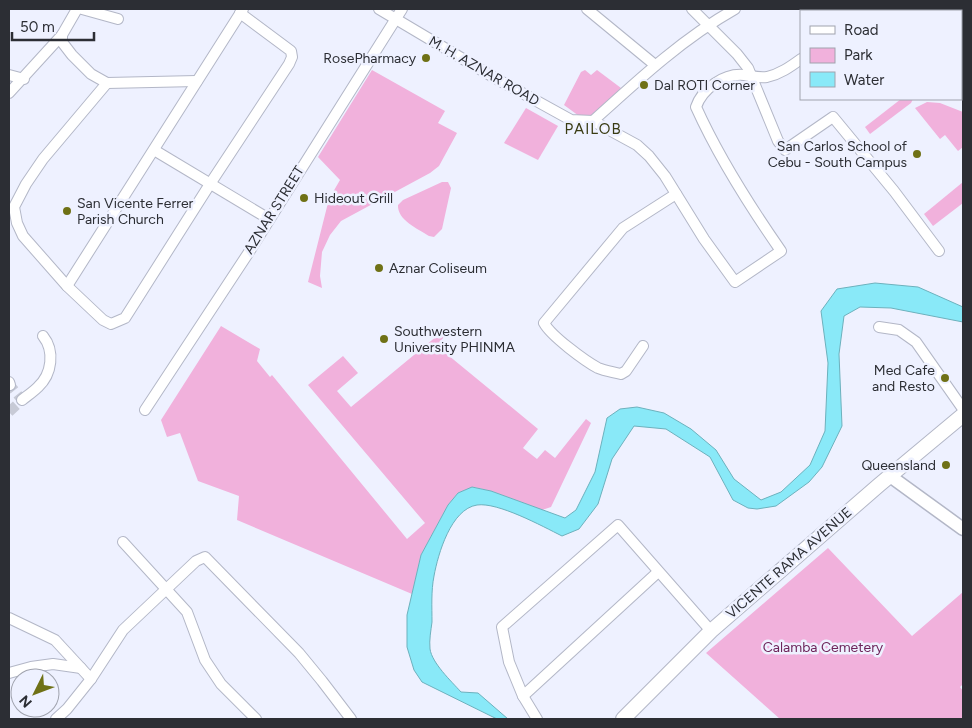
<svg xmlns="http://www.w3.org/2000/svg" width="972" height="728" viewBox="0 0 972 728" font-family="Figtree,sans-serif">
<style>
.green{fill:#f1b1dc}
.water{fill:#89e9f8;stroke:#6db1bd}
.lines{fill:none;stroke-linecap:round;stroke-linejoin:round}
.minor-tunnel{stroke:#c7cad6;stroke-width:10;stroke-dasharray:10 5;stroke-linecap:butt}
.minor-casing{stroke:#b3b7c7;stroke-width:12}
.tertiary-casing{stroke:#b3b7c7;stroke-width:15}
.secondary-casing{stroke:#b3b7c7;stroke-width:16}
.minor{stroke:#fff;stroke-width:10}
.tertiary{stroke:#fff;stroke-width:12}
.secondary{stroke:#fff;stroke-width:14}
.poi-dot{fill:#6f7116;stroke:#eef1ff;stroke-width:2}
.labels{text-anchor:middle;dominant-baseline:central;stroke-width:5;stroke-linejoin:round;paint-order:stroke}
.poi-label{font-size:14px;fill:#2c2e34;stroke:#eef1ff;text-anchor:start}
.street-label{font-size:14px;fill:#2c2e34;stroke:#eef1ff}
.park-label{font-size:14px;fill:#6d245a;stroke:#eef1ff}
.neighbourhood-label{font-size:15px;letter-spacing:1px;fill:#3a3c13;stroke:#eef1ff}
</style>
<rect width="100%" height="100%" fill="#eef1ff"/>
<g class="green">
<path d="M372,70l73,41 -7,12 19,10 -18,33 -9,7 -89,48 -11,14 -8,17 -2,24 2,12 -14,-6 21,-83 11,-19 -22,-23z"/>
<path d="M585,70l6,5 6,-5 24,18 -28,27 -14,1 -15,-11 17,-33z"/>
<path d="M901,99h12l-2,4 -41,31 -5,-7z"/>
<path d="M927,102l13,1 23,9v35l-5,4 -13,-16 -5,4 -25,-31z"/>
<path d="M526,108l32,18 -20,34 -34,-17z"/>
<path d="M442,182h6l3,6 -9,41 -8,8 -5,-1c-11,-7 -32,-16 -31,-31l5,-5z"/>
<path d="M963,182v21l-30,23 -9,-12z"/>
<path d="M221,326l39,23 -3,12 13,16 2,-2 135,164 18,-16 -117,-138 35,-29 15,17 -21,18 14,16 92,-76 3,3 -9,12 101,83 -15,19 14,11 8,-9 10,8 31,-39 5,4 -40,84 -9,3 -51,-19 -18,-4 -15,6 -10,12 -27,50 -9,39 -175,-74 2,-24 -41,-15 -18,-48 -13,4 -6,-17z"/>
<path d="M828,548l84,88 51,-44v92l-3,3 3,4v28h-183l-74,-66z"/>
</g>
<path class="water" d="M875,283l43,4 45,20v15l-72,-14 -31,-1 -16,9 -5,38 3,72 -20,41 -13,15 -33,24 -19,3 -9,-1 -15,-8 -23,-43 -44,-28 -32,-3 -22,33 -14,45 -19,25 -17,7c-20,-10 -64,-34 -85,-31 -26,4 -39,49 -43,71 -3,15 -2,31 -2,46 -1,8 -3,18 -2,27 2,14 21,32 31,43l17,1 30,26h-11l-75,-37 -8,-12 -7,-23v-32l14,-60 27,-50 10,-12 14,-6 19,4 74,27 11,-8 19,-38 12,-54 13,-9 17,-2 27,6 27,16 25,21 18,29 27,21 20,-8 29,-27 15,-34 3,-68 -7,-52 16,-22z"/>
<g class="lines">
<path class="minor-tunnel" d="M9,412l13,-12 -12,-15"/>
<defs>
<g id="minor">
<path d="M82,9l36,10"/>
<path d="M379,9l116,69 76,42 22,1 44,24 12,11 16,20 39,63 31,43 46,-31c-32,-46 -62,-93 -85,-144 6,-18 28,-34 48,-32 8,1 14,3 23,2 13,-3 23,-10 34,-18"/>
<path d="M587,9l68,56"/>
<path d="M692,9l45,45 11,14 30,73 7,9 48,-33 61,74 45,60"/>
<path d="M850,11l3,-2"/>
<path d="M62,35v7l10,13 19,19 16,9 90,-2"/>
<path d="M9,75l15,4"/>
<path d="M107,83l-64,76 -17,25 -12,23 3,16 6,13 44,50 36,34 8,4 14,-6 85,-134 79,-120 3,-7 -1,-6 -51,-38"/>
<path d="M9,93l53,-58 15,-26"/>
<path d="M593,121c45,-41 89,-82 142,-112"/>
<path d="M154,150l115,69"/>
<path d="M67,286l176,-277"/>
<path d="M879,327l20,3 17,12 47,67"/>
<path d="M643,346l-17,25 -5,3c-7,-2 -16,-3 -23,-6 -13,-7 -47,-32 -54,-45l79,-95 53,-34"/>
<path d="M9,382l1,3"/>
<path d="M22,400c5,-4 11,-8 16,-13 14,-13 17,-36 5,-51"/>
<path d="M145,410l104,-158 153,-243"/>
<path d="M123,542l64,70 18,48 16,24 35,35"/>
<path d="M9,618l46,22 36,39"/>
<path d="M9,673l22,-6 22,-3 28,4"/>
<path d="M523,696l135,-124"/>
<path d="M56,719l11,-10 24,-30 32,-49 73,-69 9,-4 94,96 23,28 29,38"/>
<path d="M537,719l-14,-23 -14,-34 -7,-35 116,-102 93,106"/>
</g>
<path id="tertiary" d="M890,476l73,53"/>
<path id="secondary" d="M623,719l88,-88 168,-146 84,-70"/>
</defs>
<use href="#minor" class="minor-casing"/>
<use href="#tertiary" class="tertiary-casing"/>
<use href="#secondary" class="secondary-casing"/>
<use href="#minor" class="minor"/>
<use href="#tertiary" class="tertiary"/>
<use href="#secondary" class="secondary"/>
</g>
<g class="poi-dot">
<circle cx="426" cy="58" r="5"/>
<circle cx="644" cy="85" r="5"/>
<circle cx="917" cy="154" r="5"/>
<circle cx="304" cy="198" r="5"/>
<circle cx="67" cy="211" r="5"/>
<circle cx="379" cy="268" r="5"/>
<circle cx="384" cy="339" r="5"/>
<circle cx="945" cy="378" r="5"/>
<circle cx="946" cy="465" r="5"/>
</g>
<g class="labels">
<g class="poi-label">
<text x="416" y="58" text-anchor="end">RosePharmacy</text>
<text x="654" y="85">Dal ROTI Corner</text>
<text x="907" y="146" text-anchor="end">San Carlos School of<tspan x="907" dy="16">Cebu - South Campus</tspan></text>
<text x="314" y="198">Hideout Grill</text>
<text x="77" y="203">San Vicente Ferrer<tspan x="77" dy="16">Parish Church</tspan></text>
<text x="389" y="268">Aznar Coliseum</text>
<text x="394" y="331">Southwestern<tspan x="394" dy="16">University PHINMA</tspan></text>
<text x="935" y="370" text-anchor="end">Med Cafe<tspan x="935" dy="16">and Resto</tspan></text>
<text x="936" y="465" text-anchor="end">Queensland</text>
</g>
<g class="street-label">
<text transform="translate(484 71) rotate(30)">M. H. AZNAR ROAD</text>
<text transform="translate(274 210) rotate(-58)">AZNAR STREET</text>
<text transform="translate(789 563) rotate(-41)">VICENTE RAMA AVENUE</text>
</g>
<g class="park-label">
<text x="823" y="647">Calamba Cemetery</text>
</g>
<g class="neighbourhood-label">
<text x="593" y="129">PAILOB</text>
</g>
</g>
<rect width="972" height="728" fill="none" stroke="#2c2e34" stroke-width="20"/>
<rect x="800" y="10" width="162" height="90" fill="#eef1ff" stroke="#a0a3ae"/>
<rect x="810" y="26" width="25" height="8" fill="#ffffff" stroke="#a0a3ae"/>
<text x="844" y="35" font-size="15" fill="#2c2e34">Road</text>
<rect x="810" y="48" width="25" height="15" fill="#f1b1dc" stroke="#a0a3ae"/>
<text x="844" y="60" font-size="15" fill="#2c2e34">Park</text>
<rect x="810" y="72" width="25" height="15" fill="#89e9f8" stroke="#a0a3ae"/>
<text x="844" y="85" font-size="15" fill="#2c2e34">Water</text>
<g transform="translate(35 693) rotate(228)"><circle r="24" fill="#eef1ff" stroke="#a0a3ae"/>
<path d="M0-4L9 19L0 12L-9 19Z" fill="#6f7116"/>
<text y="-8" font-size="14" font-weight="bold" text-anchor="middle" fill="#2c2e34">N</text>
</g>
<path d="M12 32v8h82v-8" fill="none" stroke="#2c2e34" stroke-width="2.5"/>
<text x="20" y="32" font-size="15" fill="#2c2e34" stroke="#eef1ff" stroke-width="4" paint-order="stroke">50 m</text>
</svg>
